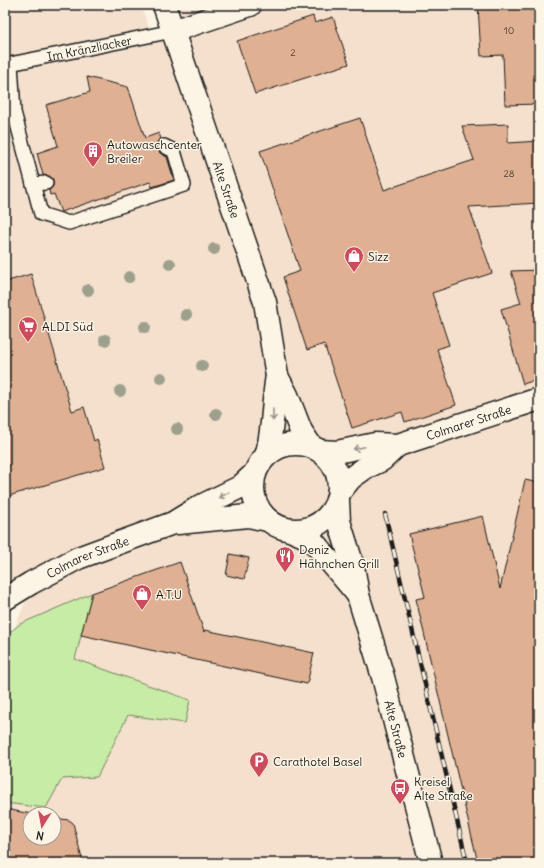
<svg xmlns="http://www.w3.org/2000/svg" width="544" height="868" viewBox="0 0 544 868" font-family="Delius,sans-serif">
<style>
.built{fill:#f4e0cc;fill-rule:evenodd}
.green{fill:#c7eca6;stroke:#728461}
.building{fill:#e0b092;stroke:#1c1c1c}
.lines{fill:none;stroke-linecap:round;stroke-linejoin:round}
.lane-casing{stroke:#1c1c1c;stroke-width:16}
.street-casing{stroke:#1c1c1c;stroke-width:25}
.secondary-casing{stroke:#1c1c1c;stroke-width:25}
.lane{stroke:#fcf5e5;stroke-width:13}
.street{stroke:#fcf5e5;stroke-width:22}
.secondary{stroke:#fcf5e5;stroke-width:22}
.rail-casing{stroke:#1c1c1c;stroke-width:4.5}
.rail{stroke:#fcf5e5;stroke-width:3;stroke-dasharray:9;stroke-linecap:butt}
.tree{fill:#9da08d}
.oneway{stroke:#97938b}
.labels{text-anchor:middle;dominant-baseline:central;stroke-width:3;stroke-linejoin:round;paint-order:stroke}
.number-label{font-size:10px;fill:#4d413a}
.street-label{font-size:12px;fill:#1c1c1c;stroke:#fcf5e5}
.poi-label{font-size:12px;fill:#1c1c1c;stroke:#fcf5e5;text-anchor:start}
</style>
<rect width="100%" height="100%" fill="#fcf5e5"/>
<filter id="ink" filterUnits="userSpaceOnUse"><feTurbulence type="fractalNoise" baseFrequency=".025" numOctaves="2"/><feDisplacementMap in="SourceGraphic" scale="8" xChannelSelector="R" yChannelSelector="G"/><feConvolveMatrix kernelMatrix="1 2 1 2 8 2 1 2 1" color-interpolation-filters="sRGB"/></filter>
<g filter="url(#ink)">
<path class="built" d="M5,5h136l13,38 31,-6 -12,-32h366v858h-534v-211l35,-87 -35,22zM30,814h24v24h-24z"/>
<path class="green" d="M92,593l-17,66 115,41 -5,23 -57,-8 -31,62 -35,2 -16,29 -41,-5v-167l15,-12z"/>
<g class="building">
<path d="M478,5h61v99l-34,1 -2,-50 -22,1z"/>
<path d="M313,16l2,7 18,-6 16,47 -94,30 -18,-53z"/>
<path d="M87,77l41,10 17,51 14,-5 2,6 -4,3 -1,5 4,6 7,4 7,23 -22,7 -2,-5 -89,30 -7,-18 -4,1 -1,-5 4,-4v-7l-4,-3 -6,-1 -6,-22 21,-7 -12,-41 44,-13z"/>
<path d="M360,118l24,72 90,-30 -12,-34 46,-2v19l31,-2v62l-70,4 23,66 -60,20 17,52 -12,4 19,56 -51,17 -3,-10 -50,16 -28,-84 -17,6 -14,-42 -10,-31 17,-6 -40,-120z"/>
<path d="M539,270v109l-16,5 -22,-75 20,-6 -10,-32z"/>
<path d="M31,274l41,137 12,-4 10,34 3,-2 8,28 -100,30v-215z"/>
<path d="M525,480l14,3v380h-61l-62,-264 9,-2 -16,-63 74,-18 17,73z"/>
<path d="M230,554l19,4 -5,21 -18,-4z"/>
<path d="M180,562l24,70 1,-2 109,23 -7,31 -226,-49 11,-42z"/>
<path d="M5,809l27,5h-2v24h24v-20l15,2 4,3 10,40h-78z"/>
</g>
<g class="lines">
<defs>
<g id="lane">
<path d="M11,64l3,48 27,102 28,9 115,-38 -10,-34 -10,-5"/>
<path id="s1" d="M5,65l168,-34"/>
<path d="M33,184l13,-1"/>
</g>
<g id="street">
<path id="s2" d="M164,5l101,297 12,74 10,19 14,36 10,15"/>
<path d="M173,31l77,-26"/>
<path d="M266,456c8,-27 6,-52 11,-80"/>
</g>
<g id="secondary">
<circle cx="296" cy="487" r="43"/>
<path id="s3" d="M320,451l17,1 38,-8 23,1 141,-46"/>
<path d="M339,493l12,-15 14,-10 17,-8 16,-15"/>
<path id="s4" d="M338,501l1,20 14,45 5,29 25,82 48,186"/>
<path d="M178,523l70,-7 20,4"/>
<path d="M290,530l21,9 47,56"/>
<path id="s5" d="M5,599l26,-16 47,-25 95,-35 26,-16 41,-20 15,-14"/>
</g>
</defs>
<use href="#lane" class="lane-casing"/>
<use href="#street" class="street-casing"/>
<use href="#secondary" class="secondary-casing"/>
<use href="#lane" class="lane"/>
<use href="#street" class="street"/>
<use href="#secondary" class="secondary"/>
<defs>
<path id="rail" d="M385,514l82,349"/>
</defs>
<use href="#rail" class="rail-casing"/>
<use href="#rail" class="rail"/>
</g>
<g class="tree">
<circle cx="214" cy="249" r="6"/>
<circle cx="170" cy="264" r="6"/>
<circle cx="129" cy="277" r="6"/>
<circle cx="88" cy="290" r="6"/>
<circle cx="186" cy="315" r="6"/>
<circle cx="145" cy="327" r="6"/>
<circle cx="105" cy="340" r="6"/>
<circle cx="202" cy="366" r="6"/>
<circle cx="161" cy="378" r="6"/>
<circle cx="120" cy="391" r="6"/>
<circle cx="216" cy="414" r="6"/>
<circle cx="177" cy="429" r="6"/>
</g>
<defs><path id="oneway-shaft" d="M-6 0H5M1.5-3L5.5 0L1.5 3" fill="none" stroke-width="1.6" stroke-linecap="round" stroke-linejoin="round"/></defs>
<g class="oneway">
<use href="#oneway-shaft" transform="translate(273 415) rotate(90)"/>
<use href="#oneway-shaft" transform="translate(359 448) rotate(168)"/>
<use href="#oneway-shaft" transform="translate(224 495) rotate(153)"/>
</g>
</g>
<defs>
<symbol id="building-pin" viewBox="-11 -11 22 30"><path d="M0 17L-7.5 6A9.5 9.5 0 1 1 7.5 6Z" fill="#d1495b" stroke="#fcf5e5"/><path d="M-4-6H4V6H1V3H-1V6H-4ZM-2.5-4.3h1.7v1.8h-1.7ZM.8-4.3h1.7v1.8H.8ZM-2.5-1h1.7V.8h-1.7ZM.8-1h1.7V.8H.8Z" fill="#fff"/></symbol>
<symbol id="shop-pin" viewBox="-11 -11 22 30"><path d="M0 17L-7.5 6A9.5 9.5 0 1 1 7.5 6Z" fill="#d1495b" stroke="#fcf5e5"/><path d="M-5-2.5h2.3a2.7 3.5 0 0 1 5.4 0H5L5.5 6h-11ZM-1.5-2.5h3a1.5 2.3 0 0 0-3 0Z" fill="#fff"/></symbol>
<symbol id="supermarket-pin" viewBox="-11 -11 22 30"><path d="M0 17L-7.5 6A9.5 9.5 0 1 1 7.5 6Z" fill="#d1495b" stroke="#fcf5e5"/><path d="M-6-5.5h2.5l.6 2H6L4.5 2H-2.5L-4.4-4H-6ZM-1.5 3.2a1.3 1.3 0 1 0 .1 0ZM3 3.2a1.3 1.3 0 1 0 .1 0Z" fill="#fff"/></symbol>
<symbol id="restaurant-pin" viewBox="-11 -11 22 30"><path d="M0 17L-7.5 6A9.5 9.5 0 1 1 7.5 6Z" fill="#d1495b" stroke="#fcf5e5"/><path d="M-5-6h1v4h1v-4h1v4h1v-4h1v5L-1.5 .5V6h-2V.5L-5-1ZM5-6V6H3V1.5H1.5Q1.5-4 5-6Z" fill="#fff"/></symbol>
<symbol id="parking-pin" viewBox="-11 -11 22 30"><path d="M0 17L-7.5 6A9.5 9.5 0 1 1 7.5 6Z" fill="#d1495b" stroke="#fcf5e5"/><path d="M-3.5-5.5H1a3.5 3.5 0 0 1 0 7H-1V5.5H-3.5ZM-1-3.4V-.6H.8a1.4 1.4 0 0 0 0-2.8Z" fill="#fff"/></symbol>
<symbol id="bus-pin" viewBox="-11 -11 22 30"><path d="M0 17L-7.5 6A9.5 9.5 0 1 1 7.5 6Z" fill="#d1495b" stroke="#fcf5e5"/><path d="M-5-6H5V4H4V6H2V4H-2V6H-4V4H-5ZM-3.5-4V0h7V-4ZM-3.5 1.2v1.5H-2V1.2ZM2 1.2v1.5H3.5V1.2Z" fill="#fff"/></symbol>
</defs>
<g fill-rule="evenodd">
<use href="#building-pin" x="82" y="140" width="22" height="30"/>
<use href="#shop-pin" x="343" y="245" width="22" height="30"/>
<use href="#supermarket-pin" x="17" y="315" width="22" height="30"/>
<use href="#restaurant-pin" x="274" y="545" width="22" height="30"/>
<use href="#shop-pin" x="131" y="583" width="22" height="30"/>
<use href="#parking-pin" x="248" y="750" width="22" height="30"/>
<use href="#bus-pin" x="389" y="777" width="22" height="30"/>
</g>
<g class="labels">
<g class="number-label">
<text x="509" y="30">10</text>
<text x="293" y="52">2</text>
<text x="509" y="173">28</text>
</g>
<g class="street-label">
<text stroke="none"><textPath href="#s1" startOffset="86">Im Kränzliacker</textPath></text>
<text stroke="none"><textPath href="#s2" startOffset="195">Alte Straße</textPath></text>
<text stroke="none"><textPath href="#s3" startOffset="153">Colmarer Straße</textPath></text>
<text stroke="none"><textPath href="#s5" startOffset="93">Colmarer Straße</textPath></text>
<text stroke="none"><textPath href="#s4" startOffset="236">Alte Straße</textPath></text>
</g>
<g class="poi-label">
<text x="107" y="144">Autowaschcenter<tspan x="107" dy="14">Breiler</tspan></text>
<text x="368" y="256">Sizz</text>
<text x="42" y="326">ALDI Süd</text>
<text x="299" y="549">Deniz<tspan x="299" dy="14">Hähnchen Grill</tspan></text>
<text x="156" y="594">A.T.U</text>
<text x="273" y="761">Carathotel Basel</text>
<text x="414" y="781">Kreisel<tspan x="414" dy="14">Alte Straße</tspan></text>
</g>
</g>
<rect width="544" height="868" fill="none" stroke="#fcf5e5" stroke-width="20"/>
<rect x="10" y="10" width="524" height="848" fill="none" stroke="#1c1c1c" stroke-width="1.5" filter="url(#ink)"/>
<g transform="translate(42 826) rotate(191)"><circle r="19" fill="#fcf5e5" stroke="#a29e95"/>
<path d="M0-3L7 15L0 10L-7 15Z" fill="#d1495b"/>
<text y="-6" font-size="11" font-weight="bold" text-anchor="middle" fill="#1c1c1c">N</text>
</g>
</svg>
